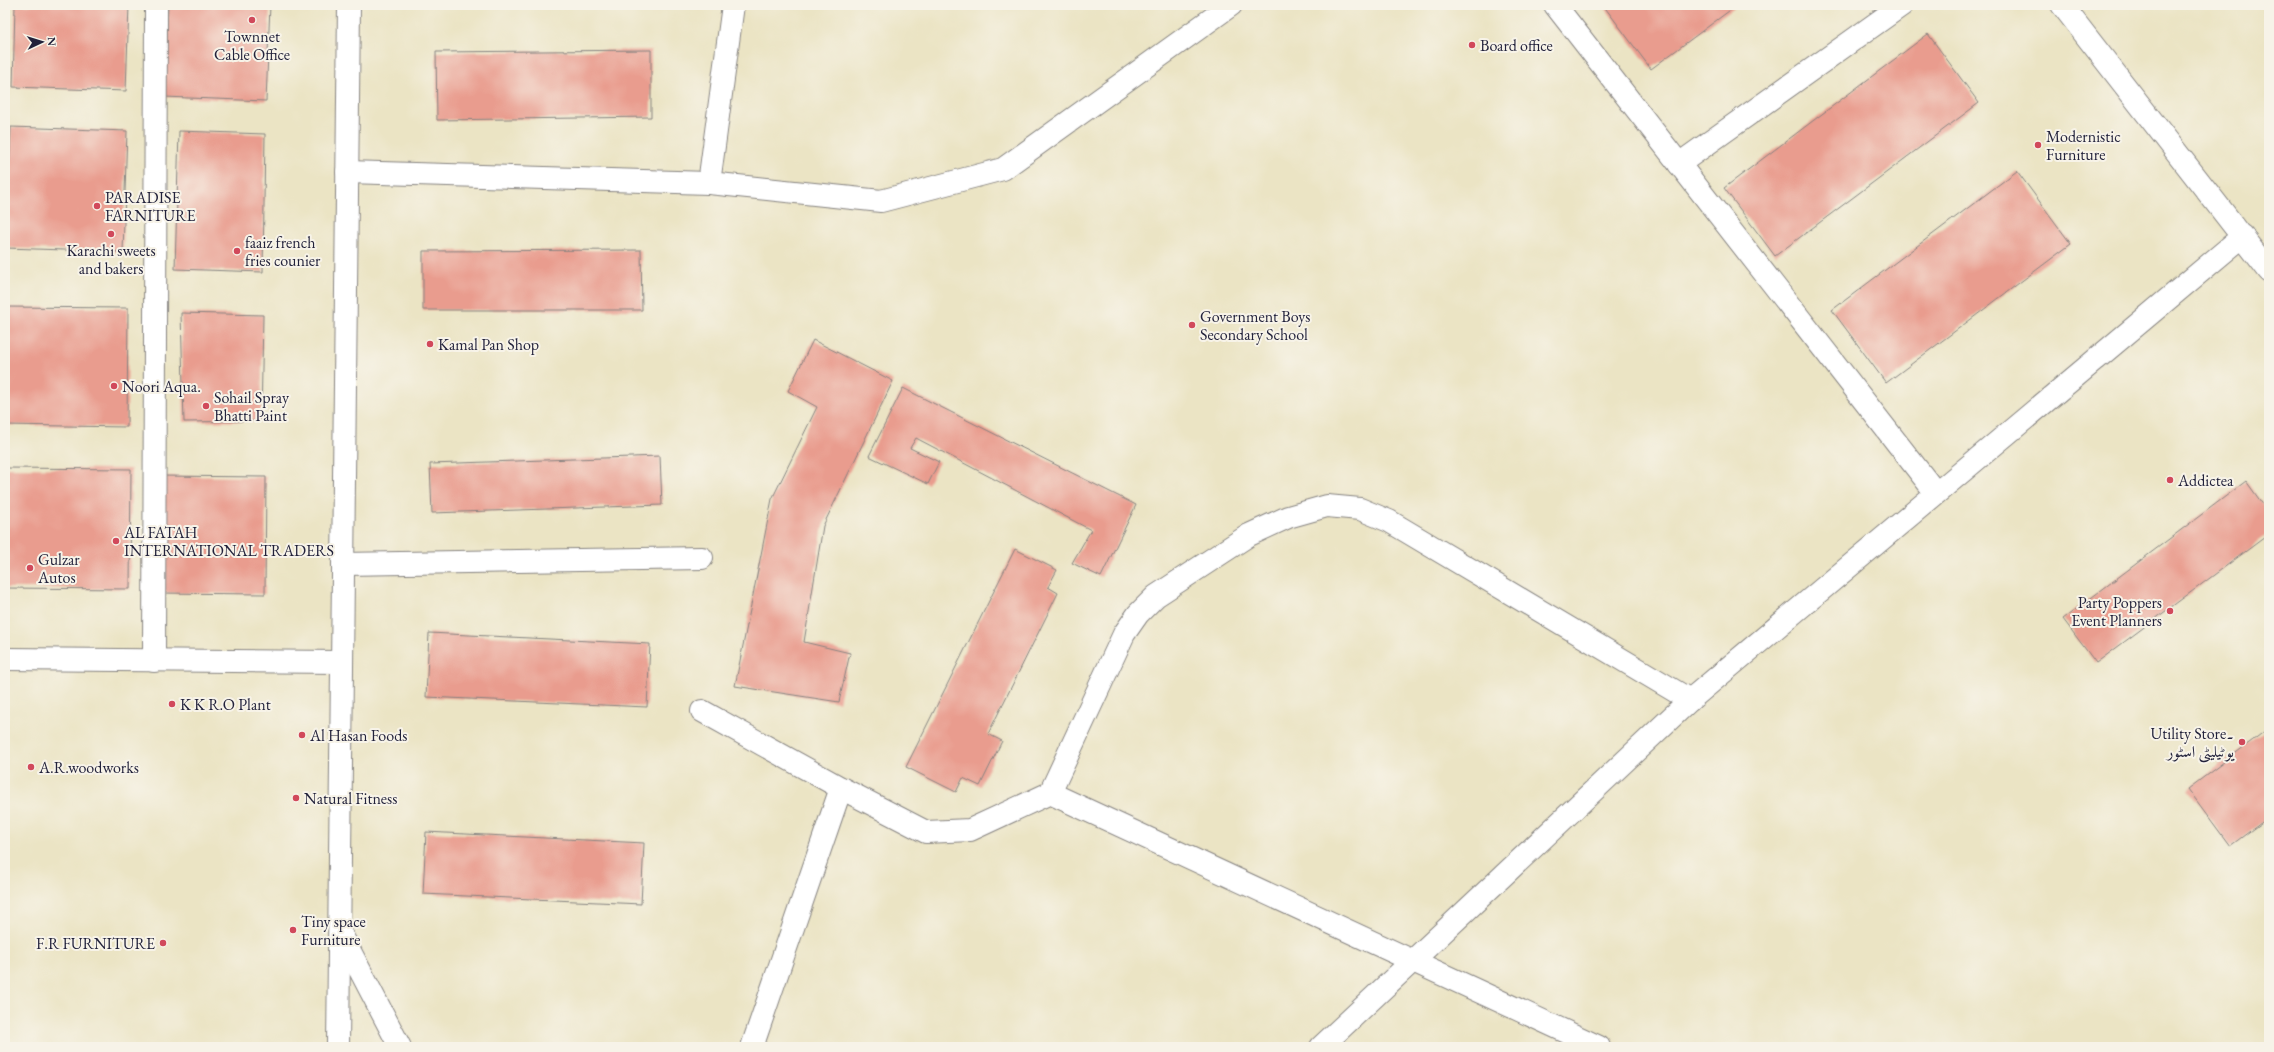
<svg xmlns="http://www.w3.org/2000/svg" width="2274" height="1052" viewBox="0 0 2274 1052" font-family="'EB Garamond',Amiri,serif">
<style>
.building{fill:#e99c8e}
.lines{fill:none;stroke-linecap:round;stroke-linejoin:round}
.minor-casing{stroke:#868380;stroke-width:24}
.minor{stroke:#fff;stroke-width:22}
.poi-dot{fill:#d1495b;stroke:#f7f3e8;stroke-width:1.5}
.labels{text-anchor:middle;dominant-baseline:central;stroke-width:4;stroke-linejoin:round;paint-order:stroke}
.poi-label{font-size:16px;fill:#22223b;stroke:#f7f3e8;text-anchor:start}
</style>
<rect width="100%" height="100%" fill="#f7f3e8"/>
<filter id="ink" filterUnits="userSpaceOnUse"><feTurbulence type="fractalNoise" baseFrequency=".025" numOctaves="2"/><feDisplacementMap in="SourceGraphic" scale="8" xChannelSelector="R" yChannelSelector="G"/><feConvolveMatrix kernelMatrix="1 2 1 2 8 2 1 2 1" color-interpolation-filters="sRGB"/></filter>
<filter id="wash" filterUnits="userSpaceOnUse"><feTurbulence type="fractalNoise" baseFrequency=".012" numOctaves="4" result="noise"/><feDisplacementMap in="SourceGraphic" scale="16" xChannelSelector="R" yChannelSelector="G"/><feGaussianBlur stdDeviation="0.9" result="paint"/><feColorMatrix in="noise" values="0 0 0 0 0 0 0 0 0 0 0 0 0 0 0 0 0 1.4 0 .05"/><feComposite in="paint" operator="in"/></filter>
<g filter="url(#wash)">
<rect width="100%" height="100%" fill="#ebe4c4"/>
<g id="blocks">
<g class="building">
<path d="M15,5h114l-3,86 -113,-4z"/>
<path d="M168,5h102l-4,96 -102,-4z"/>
<path d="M1603,5h134l-86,64z"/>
<path d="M1928,34l51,69 -204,153 -51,-68z"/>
<path d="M651,50v67l-214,3 -1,-68z"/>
<path d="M11,127l116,4 -4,121 -117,-4z"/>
<path d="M179,131l86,3 -2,138 -88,-3z"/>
<path d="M2017,171l54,73 -185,139 -54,-73z"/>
<path d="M641,250l1,60h-219v-59z"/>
<path d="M5,307l123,1 -1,119 -122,-2z"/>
<path d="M181,313l82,2 -2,106 -77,1z"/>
<path d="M813,340l80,41 -70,145 -19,116 46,11 -11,49 -104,-16 37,-187 45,-92 -29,-16z"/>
<path d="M903,388l233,117 -35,72 -29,-14 19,-33 -175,-92 -6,10 29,14 -11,22 -59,-28z"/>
<path d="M660,456l2,49 -230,8 -2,-49z"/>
<path d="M5,468l126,1 -1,120 -125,-1z"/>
<path d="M159,476l107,1 -1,117 -107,-1z"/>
<path d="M2246,481l23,32v21l-173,129 -33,-44z"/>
<path d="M1015,549l42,21 -9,17 10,6 -70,141 14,7 -22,45 -17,-8 -7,14 -50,-25z"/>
<path d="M429,633l221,11 -3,63 -221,-10z"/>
<path d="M2269,728v89l-39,29 -42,-57z"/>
<path d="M426,832l218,11 -3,61 -218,-10z"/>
</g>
</g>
</g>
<g filter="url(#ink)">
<use href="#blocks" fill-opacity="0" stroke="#868380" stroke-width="1"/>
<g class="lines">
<defs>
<g id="minor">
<path d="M1555,5l381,488"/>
<path d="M2062,5l207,266"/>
<path d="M1679,164l223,-159"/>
<path d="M347,172l362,11 172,18 122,-32 228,-164"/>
<path d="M709,183l24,-178"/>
<path d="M343,564l359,-6"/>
<path d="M5,659l337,3"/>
<path d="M154,661l2,-656"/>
<path d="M702,711l139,77 85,44 44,-2 80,-37 549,254"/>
<path d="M1050,793l74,-159 14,-20 18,-18 93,-61 39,-18 39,-11 33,3 29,12 301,179"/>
<path d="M341,934l59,113"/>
<path d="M338,1047l11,-1042"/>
<path d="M752,1047l89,-259"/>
<path d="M1321,1047l369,-347 553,-464"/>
</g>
</defs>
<use href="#minor" class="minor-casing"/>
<use href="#minor" class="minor"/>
</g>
</g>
<g class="poi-dot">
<circle cx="252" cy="20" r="4"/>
<circle cx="1472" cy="45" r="4"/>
<circle cx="2038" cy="145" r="4"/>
<circle cx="97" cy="206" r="4"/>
<circle cx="111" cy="234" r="4"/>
<circle cx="237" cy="251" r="4"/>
<circle cx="1192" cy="325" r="4"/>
<circle cx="430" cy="344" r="4"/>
<circle cx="114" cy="386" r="4"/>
<circle cx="206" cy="406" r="4"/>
<circle cx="2170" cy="480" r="4"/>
<circle cx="116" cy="541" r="4"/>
<circle cx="30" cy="568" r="4"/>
<circle cx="2170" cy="611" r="4"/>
<circle cx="172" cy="704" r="4"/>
<circle cx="302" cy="735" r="4"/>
<circle cx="2242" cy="742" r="4"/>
<circle cx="31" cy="767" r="4"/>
<circle cx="296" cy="798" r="4"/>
<circle cx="293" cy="930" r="4"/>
<circle cx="163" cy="943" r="4"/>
</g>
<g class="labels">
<g class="poi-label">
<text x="252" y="36" text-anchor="middle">Townnet<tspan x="252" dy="18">Cable Office</tspan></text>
<text x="1480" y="45">Board office</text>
<text x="2046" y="136">Modernistic<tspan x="2046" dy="18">Furniture</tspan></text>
<text x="105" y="197">PARADISE<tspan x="105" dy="18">FARNITURE</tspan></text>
<text x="245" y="242">faaiz french<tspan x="245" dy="18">fries counier</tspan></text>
<text x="111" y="250" text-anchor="middle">Karachi sweets<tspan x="111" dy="18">and bakers</tspan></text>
<text x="1200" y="316">Government Boys<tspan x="1200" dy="18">Secondary School</tspan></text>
<text x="438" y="344">Kamal Pan Shop</text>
<text x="122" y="386">Noori Aqua.</text>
<text x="214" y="397">Sohail Spray<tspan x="214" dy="18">Bhatti Paint</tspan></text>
<text x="2178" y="480">Addictea</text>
<text x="124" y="532">AL FATAH<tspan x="124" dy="18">INTERNATIONAL TRADERS</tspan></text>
<text x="38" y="559">Gulzar<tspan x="38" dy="18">Autos</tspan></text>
<text x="2162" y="602" text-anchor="end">Party Poppers<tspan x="2162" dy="18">Event Planners</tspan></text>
<text x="180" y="704">K K R.O Plant</text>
<text x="2234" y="733" text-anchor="end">Utility Store۔<tspan x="2234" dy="18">یوٹیلیٹی اسٹور</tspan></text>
<text x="310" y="735">Al Hasan Foods</text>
<text x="39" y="767">A.R.woodworks</text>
<text x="304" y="798">Natural Fitness</text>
<text x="301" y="921">Tiny space<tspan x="301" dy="18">Furniture</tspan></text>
<text x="155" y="943" text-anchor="end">F.R FURNITURE</text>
</g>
</g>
<rect width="2274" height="1052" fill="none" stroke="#f7f3e8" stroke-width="20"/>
<g transform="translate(42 42) rotate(86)" stroke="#f7f3e8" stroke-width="3" paint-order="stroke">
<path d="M0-3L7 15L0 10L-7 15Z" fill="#22223b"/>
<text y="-6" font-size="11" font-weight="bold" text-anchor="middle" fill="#22223b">N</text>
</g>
</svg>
